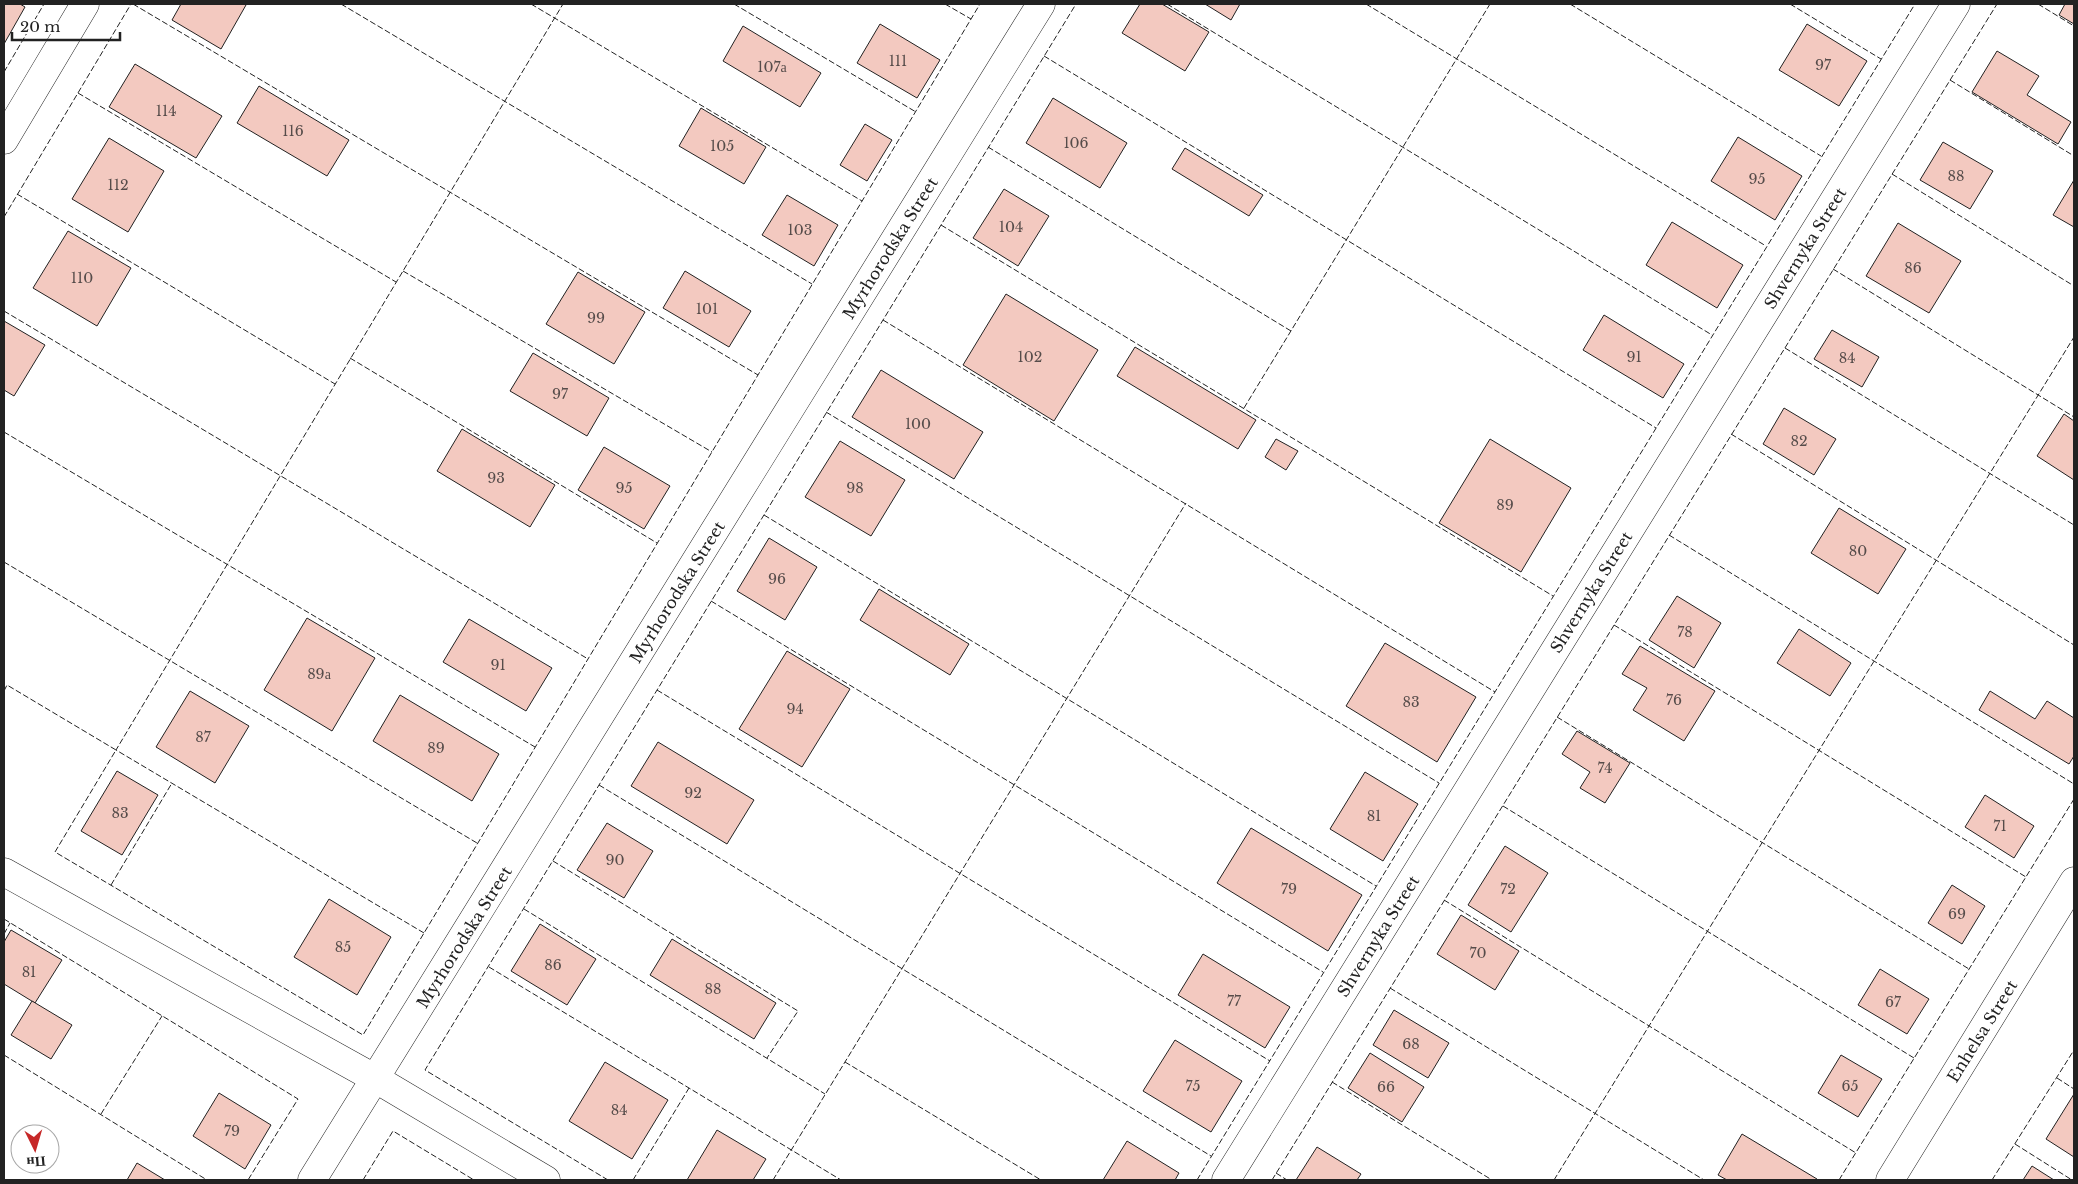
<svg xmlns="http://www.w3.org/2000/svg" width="2078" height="1184" viewBox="0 0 2078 1184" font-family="'Libre Baskerville',serif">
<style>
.building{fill:#f3c9c0;stroke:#222}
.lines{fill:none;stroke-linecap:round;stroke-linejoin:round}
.minor-casing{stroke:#222;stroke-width:29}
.minor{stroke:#fff;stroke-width:28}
.fence{stroke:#222;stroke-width:1;stroke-dasharray:6 2.5;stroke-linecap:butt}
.labels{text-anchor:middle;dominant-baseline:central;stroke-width:4;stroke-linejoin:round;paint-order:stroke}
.number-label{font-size:14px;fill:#564c4a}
.street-label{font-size:16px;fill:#222;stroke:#fff}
</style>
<rect width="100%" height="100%" fill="#fff"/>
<g class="building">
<path d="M4,4h16l5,3 -21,37z"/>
<path d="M181,4h63l2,1 -25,44 -49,-29z"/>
<path d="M1140,4h22l47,28 -24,39 -63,-38z"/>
<path d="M1205,4h35l-9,16z"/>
<path d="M2065,4h9v20l-15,-9z"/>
<path d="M880,24l60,36 -23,38 -60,-35z"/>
<path d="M1807,24l60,37 -28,45 -60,-36z"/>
<path d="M743,26l78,47 -21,34 -77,-46z"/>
<path d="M1997,51l42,25 -12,19 44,27 -13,22 -86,-52z"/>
<path d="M135,64l87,52 -26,42 -87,-51z"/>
<path d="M259,86l90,54 -22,36 -90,-53z"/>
<path d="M1053,98l74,45 -27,45 -74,-45z"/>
<path d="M701,108l65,39 -22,37 -65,-38z"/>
<path d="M865,124l27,16 -25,41 -27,-16z"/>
<path d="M1738,137l64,39 -27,44 -64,-39z"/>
<path d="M109,138l55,33 -36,61 -56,-33z"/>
<path d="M1943,142l50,29 -23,38 -50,-29z"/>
<path d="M1185,148l78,47 -14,21 -77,-47z"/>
<path d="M2074,180v47l-21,-12z"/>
<path d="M1004,189l45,27 -31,50 -45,-28z"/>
<path d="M787,195l51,30 -24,41 -52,-31z"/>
<path d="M1672,222l71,43 -26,43 -71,-43z"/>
<path d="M1898,223l63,38 -32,52 -63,-37z"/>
<path d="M68,231l63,37 -34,58 -64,-38z"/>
<path d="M685,271l66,40 -22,36 -66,-39z"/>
<path d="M578,272l67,40 -31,52 -68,-40z"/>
<path d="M1006,294l92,56 -44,71 -91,-56z"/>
<path d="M1604,315l80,49 -21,34 -80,-48z"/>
<path d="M4,321l41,24 -31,51 -10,-6z"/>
<path d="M1832,330l47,27 -17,30 -48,-28z"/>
<path d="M1135,347l121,73 -18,29 -121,-73z"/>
<path d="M533,353l76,45 -22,38 -77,-45z"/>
<path d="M881,370l102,62 -29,47 -102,-62z"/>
<path d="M1784,408l52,31 -22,36 -51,-31z"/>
<path d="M2064,414l10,7v59l-37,-24z"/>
<path d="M462,429l93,56 -25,42 -93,-56z"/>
<path d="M1276,439l22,12 -12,19 -21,-13z"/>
<path d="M1490,439l81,49 -50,84 -82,-49z"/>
<path d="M840,441l65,39 -34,56 -66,-39z"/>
<path d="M604,447l66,39 -26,43 -66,-39z"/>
<path d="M1839,508l67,41 -28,45 -67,-41z"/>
<path d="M769,538l48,29 -32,53 -48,-29z"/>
<path d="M879,589l90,55 -19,31 -90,-55z"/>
<path d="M1677,596l44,27 -27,45 -45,-28z"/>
<path d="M307,618l68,40 -43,73 -68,-41z"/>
<path d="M469,619l83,49 -26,43 -83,-49z"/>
<path d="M1799,629l52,34 -21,33 -53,-33z"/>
<path d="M1385,643l91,54 -39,65 -91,-56z"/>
<path d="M1640,646l75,45 -31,50 -51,-31 14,-22 -25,-14z"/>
<path d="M787,651l63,38 -48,78 -63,-38z"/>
<path d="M190,691l59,35 -34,57 -59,-36z"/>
<path d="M1990,691l45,28 12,-18 27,17v38l-5,8 -90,-54z"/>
<path d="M400,695l99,59 -27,47 -99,-60z"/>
<path d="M1577,731l53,32 -25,40 -25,-15 10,-16 -28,-18z"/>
<path d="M658,742l96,58 -27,44 -96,-58z"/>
<path d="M117,771l41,24 -36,60 -41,-24z"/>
<path d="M1365,772l53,32 -35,57 -53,-32z"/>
<path d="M1985,795l49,31 -20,32 -49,-31z"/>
<path d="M607,823l46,28 -29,47 -47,-28z"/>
<path d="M1251,828l111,67 -34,56 -111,-68z"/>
<path d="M1505,846l43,27 -37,59 -43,-27z"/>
<path d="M1952,885l33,21 -23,38 -34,-21z"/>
<path d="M329,899l62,38 -34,58 -63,-38z"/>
<path d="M1461,915l58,36 -24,39 -58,-36z"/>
<path d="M540,924l56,35 -29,46 -56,-34z"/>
<path d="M11,930l51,30 -27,43 -31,-19v-42z"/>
<path d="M672,939l104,64 -22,36 -104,-64z"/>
<path d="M1203,954l87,53 -25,41 -87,-53z"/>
<path d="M1880,969l49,30 -22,35 -49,-29z"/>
<path d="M32,1001l40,24 -21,34 -40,-24z"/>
<path d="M1394,1010l55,33 -21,35 -55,-33z"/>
<path d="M1175,1040l67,41 -31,51 -68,-41z"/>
<path d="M1370,1053l54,34 -22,35 -54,-34z"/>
<path d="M1841,1055l41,24 -24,38 -40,-24z"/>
<path d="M605,1062l63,38 -36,59 -63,-38z"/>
<path d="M219,1093l52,32 -26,44 -52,-33z"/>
<path d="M2074,1094v63l-28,-18z"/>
<path d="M717,1130l49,29 -13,21h-66z"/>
<path d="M1742,1134l75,45 -1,1h-89l-9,-5z"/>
<path d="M1127,1141l52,32 -4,7h-72z"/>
<path d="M1317,1147l44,27 -4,6h-61z"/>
<path d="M137,1163l28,17h-38z"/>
<path d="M2032,1166l22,14h-31z"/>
</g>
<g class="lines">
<defs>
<g id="minor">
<path d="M4,140l81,-136"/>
<path d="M4,872l372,207 170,101"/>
<path d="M312,1180l729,-1176"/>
<path d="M1226,1180l730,-1176"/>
<path d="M1890,1180l184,-299"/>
</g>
</defs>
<use href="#minor" class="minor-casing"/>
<use href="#minor" class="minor"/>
<g class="fence">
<path d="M133,4l625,371"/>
<path d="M341,4l471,280"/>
<path d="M531,4l331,197"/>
<path d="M734,4l182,108"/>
<path d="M945,4l26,15"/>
<path d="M1167,4l545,331"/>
<path d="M1366,4l400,242"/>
<path d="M1570,4l251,152"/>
<path d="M1790,4l91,55"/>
<path d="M2038,4l36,22"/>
<path d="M1044,56l612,372"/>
<path d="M4,72l40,-68"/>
<path d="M1950,80l124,76"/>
<path d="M78,93l318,189"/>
<path d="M988,147l303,184"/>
<path d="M1892,174l182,112"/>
<path d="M17,194l318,190"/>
<path d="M4,217l127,-213"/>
<path d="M941,225l612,371"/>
<path d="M1833,269l241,148"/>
<path d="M403,271l309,181"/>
<path d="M4,311l584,348"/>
<path d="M883,320l612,372"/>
<path d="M1785,348l289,177"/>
<path d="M350,358l307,185"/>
<path d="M1244,408l246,-404"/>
<path d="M826,412l613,371"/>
<path d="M4,432l531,315"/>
<path d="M1731,434l343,211"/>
<path d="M764,515l612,371"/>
<path d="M1669,535l405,249"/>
<path d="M4,562l473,281"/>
<path d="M711,601l612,371"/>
<path d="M1614,625l412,252"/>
<path d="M657,690l613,371"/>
<path d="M4,691l3,-6 109,65 -61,102 308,183 617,-1031"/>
<path d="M1557,717l412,252"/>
<path d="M599,785l612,371"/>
<path d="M1503,806l411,252"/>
<path d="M553,861l245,150 -31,47"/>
<path d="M111,885l61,-102"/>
<path d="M1444,900l412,253"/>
<path d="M524,909l301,185"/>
<path d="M4,919l294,180 -50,81"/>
<path d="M424,933l-308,-183 447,-746"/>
<path d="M4,934l6,-11"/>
<path d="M489,967l352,213"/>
<path d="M1390,988l314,192"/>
<path d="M4,1055l203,125"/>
<path d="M845,1062l196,118"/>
<path d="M2057,1078l17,11"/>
<path d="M1332,1082l160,98"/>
<path d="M101,1114l61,-98"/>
<path d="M2015,1144l57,36"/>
<path d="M1276,1173l11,7"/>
<path d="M363,1180l30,-49 81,49"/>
<path d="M608,1180l-183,-110 651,-1066"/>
<path d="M633,1180l56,-92"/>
<path d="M773,1180l413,-677"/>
<path d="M1197,1180l718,-1176"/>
<path d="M1272,1180l725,-1176"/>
<path d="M1554,1180l520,-843"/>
<path d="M1839,1180l235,-381"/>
<path d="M1992,1180l82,-130"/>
</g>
</g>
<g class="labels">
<g class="number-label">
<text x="898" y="61">111</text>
<text x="1823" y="65">97</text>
<text x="772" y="67">107а</text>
<text x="166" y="111">114</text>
<text x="293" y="131">116</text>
<text x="1076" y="143">106</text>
<text x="722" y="146">105</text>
<text x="1956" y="176">88</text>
<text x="1757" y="179">95</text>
<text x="118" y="185">112</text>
<text x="1011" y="227">104</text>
<text x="800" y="230">103</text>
<text x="1913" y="268">86</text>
<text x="82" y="278">110</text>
<text x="707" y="309">101</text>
<text x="596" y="318">99</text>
<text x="1030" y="357">102</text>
<text x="1634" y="357">91</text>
<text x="1847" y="358">84</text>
<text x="560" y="394">97</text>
<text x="918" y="424">100</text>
<text x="1799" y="441">82</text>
<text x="496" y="478">93</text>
<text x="624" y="488">95</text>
<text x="855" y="488">98</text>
<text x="1505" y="505">89</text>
<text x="1858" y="551">80</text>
<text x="777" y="579">96</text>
<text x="1685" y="632">78</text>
<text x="498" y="665">91</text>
<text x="319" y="674">89а</text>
<text x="1674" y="700">76</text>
<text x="1411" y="702">83</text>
<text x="795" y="709">94</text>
<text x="203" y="737">87</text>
<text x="436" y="748">89</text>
<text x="1605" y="768">74</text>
<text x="693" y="793">92</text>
<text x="120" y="813">83</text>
<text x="1374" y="816">81</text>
<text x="2000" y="826">71</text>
<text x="615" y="860">90</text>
<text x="1289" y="889">79</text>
<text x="1508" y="889">72</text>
<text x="1957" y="914">69</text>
<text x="343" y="947">85</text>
<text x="1478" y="953">70</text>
<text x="553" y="965">86</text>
<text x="29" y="972">81</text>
<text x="713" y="989">88</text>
<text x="1234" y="1001">77</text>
<text x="1893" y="1002">67</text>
<text x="1411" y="1044">68</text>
<text x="1193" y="1086">75</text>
<text x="1850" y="1086">65</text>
<text x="1386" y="1087">66</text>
<text x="619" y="1110">84</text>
<text x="232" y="1131">79</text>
</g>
<g class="street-label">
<text transform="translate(890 248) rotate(-58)">Myrhorodska Street</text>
<text transform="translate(1805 248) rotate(-58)">Shvernyka Street</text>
<text transform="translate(677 592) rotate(-58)">Myrhorodska Street</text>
<text transform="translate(1591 592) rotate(-58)">Shvernyka Street</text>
<text transform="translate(1378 936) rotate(-58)">Shvernyka Street</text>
<text transform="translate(464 937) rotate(-58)">Myrhorodska Street</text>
<text transform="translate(1982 1031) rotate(-58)">Enhelsa Street</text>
</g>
</g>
<rect width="2078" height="1184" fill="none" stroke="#222222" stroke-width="10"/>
<g transform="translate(35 1149) rotate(175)"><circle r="24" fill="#ffffff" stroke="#a7a7a7"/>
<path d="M0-4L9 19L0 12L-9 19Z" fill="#c62828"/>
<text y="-8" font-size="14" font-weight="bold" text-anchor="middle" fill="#222222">Пн</text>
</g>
<path d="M12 32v8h108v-8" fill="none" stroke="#222222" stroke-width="2.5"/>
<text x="20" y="32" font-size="15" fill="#222222" stroke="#ffffff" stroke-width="4" paint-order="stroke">20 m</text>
</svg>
